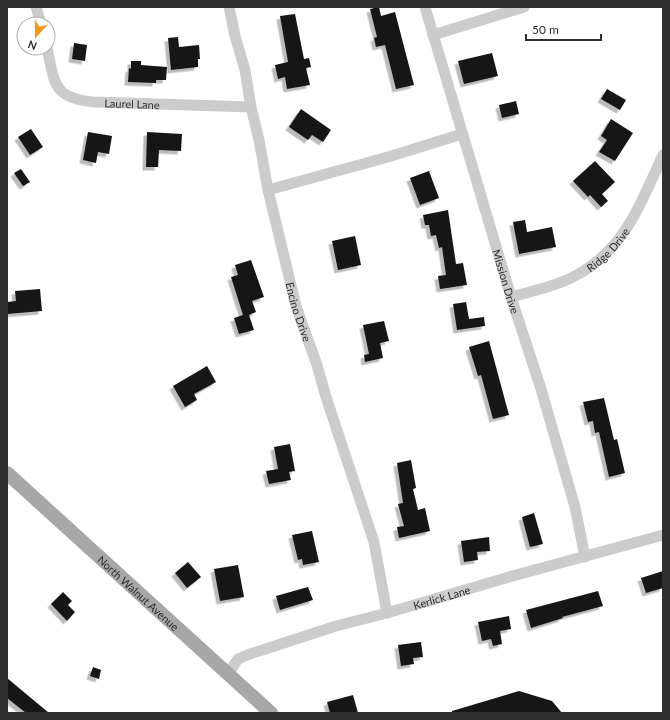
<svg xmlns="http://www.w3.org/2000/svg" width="670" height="720" viewBox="0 0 670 720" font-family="Lato,sans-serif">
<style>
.building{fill:#161616;filter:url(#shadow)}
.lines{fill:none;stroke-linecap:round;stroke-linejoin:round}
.minor{stroke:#ccc;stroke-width:11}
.major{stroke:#a7a7a7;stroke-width:14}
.labels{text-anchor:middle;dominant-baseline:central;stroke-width:4;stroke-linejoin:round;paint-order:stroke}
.street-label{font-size:11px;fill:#2f2f2f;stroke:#fff}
</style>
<defs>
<filter id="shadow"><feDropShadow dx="-3.5" dy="3.5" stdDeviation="0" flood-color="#0004"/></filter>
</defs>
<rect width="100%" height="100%" fill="#fff"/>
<g class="building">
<path d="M379,7l2,9 14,-4 19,73 -18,4 -11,-44 -9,2 -2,-9 3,-1 -7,-28z"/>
<path d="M295,14l9,45 5,-1 2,9 -5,1 4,17 -23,4 -2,-12 -7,2 -3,-14 13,-3 -8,-46z"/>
<path d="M178,37l1,10 20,-2 1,14h-2v8l-27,3 -3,-32z"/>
<path d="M74,43l13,2 -2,16 -13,-2z"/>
<path d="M492,53l6,23 -34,8 -6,-23z"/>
<path d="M131,61h10v4l26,2 -1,13h-10v3l-28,-1 1,-14 2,1z"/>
<path d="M607,89l19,11 -6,10 -19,-11z"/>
<path d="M516,101l3,13 -17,4 -3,-13z"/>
<path d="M301,109l30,21 -8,12 -11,-7 -4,5 -19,-13z"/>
<path d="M611,119l22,14 -18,28 -16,-9 8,-12 -6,-4z"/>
<path d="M31,129l12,18 -13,8 -12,-18z"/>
<path d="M88,132l24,4 -3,18 -11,-2 -2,11 -13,-3z"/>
<path d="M147,132l35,2 -1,17 -22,-1 -1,17h-12z"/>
<path d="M595,161l20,21 -13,12 6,7 -7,6 -11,-12 -2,2 -15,-16z"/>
<path d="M21,169l9,13 -7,4 -9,-13z"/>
<path d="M429,171l10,27 -19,7 -10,-27z"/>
<path d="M448,210l8,54 7,-1 4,22 -27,4 -2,-13 8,-1 -4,-28 -3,1 -3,-13 -5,1 -2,-11h-4l-2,-10z"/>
<path d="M525,220l2,12 25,-5 4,20 -37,7 -6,-32z"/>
<path d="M355,236l6,29 -23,5 -6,-29z"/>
<path d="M251,260l13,37 -12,4 4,11 -7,3 5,15 -15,4 -5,-16 9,-3 -12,-38 7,-2 -3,-10z"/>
<path d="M40,289l2,22 -35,3v-12l9,-1 -1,-10z"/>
<path d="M466,302l3,17 15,-2 1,9 -28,4 -4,-26z"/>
<path d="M384,321l5,20 -9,2 3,15 -18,4 -1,-7 5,-1 -6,-29z"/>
<path d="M489,341l20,74 -16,4 -12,-44 -3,1 -9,-29z"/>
<path d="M207,366l9,16 -22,12 3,6 -12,7 -12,-21z"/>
<path d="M604,398l10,42 3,-1 8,34 -16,4 -10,-45 -4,1 -2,-12 -5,1 -5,-20z"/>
<path d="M290,444l5,27 -6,1 2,8 -22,4 -3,-13 12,-2 -4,-22z"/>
<path d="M411,460l5,28 -3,1 5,21 7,-2 5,23 -31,7 -2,-11 7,-1 -6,-22 5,-1 -6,-40z"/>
<path d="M534,513l9,31 -13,3 -8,-30z"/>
<path d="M312,531l7,31 -16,3 -1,-6 -4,1 -6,-25z"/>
<path d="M489,537l1,14 -13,1 1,8 -14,2 -3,-21z"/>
<path d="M188,562l13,15 -14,11 -12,-15z"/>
<path d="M238,565l6,32 -24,4 -6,-32z"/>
<path d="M663,571v17l-17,5 -5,-15z"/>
<path d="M308,587l5,13 -33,10 -4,-14z"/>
<path d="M598,591l5,15 -41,11 1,1 -32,10 -5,-18z"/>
<path d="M63,592l9,9 -4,4 7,7 -8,9 -16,-17z"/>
<path d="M509,616l2,13 -11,2 2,13 -9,2 -2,-7 -9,2 -4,-19z"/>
<path d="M421,642l2,15 -10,1 1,6 -13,2 -3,-21z"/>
<path d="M93,667l8,3 -2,9 -9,-3z"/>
<path d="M7,678l42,35h-23l-19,-15z"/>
<path d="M519,691l33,10 10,12h-110v-2z"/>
<path d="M353,695l5,18h-28l-3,-11z"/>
</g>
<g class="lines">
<g class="minor">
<path d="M36,7l5,17"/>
<path id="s1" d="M229,7l6,29 10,34 6,37 8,33 9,50 28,116 21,59 9,32 48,145 13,71"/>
<path id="s2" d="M425,7l86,290 30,92 34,118 10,50"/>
<path d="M433,35l91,-28"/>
<path id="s3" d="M47,48c8,35 5,50 47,54l157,5"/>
<path d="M268,190l120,-33 74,-23"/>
<path id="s4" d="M511,297c19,-5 40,-10 58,-18 55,-26 70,-73 94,-124"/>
<path id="s5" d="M228,674l10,-15 12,-5 86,-28 51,-13 122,-36 154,-42"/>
</g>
<path class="major" id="s6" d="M7,473l264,240"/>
</g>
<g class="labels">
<g class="street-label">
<text stroke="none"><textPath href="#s3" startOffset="119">Laurel Lane</textPath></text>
<text stroke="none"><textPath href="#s4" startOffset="110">Ridge Drive</textPath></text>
<text stroke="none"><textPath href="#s2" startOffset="286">Mission Drive</textPath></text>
<text stroke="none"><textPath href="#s1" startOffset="313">Encino Drive</textPath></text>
<text stroke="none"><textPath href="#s6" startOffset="178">North Walnut Avenue</textPath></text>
<text stroke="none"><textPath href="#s5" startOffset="231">Kerlick Lane</textPath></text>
</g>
</g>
<rect width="670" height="720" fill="none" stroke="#2f2f2f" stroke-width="16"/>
<g transform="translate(36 36) rotate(201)"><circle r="19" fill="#ffffff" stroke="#acacac"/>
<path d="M0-3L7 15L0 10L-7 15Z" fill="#f59822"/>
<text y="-6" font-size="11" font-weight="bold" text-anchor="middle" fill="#2f2f2f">N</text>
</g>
<path d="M526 34v6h75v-6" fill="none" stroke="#2f2f2f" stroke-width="2"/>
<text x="532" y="34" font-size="12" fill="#2f2f2f" stroke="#ffffff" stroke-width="3" paint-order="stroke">50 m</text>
</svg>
